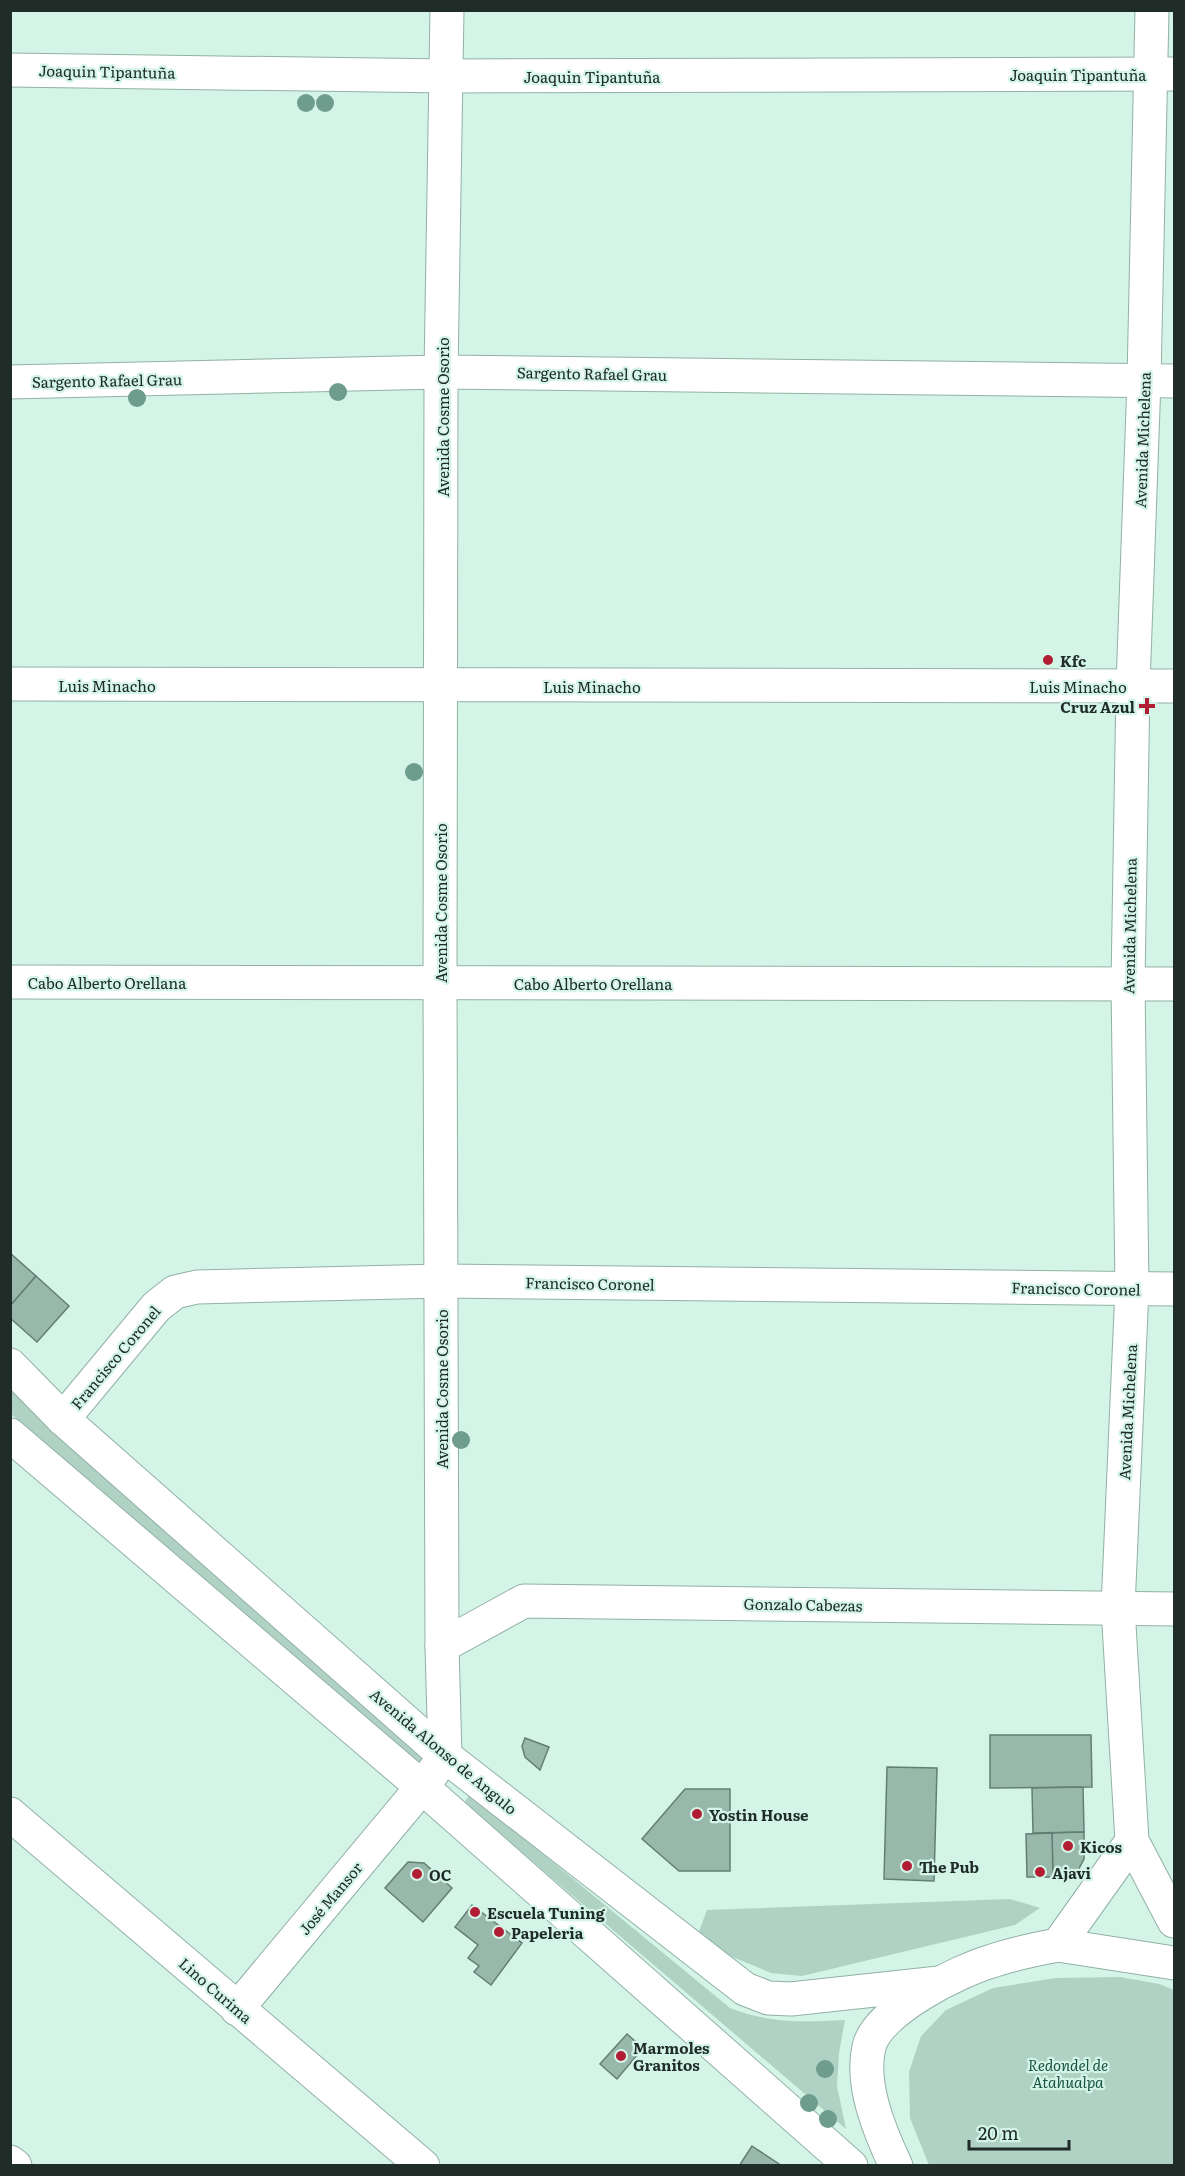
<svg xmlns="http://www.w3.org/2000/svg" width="1185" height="2176" viewBox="0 0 1185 2176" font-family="Literata,serif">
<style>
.green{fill:#afd2c4}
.building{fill:#99b8ac;stroke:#627f74;stroke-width:1.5}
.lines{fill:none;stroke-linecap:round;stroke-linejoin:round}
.street-casing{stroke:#92b1a5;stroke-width:35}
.primary-casing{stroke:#92b1a5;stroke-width:35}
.street{stroke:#fff;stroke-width:33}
.primary{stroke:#fff;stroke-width:33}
.tree{fill:#6e9c8d}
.poi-dot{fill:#b11e34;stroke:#d3f4e7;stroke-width:2}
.labels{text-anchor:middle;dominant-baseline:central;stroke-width:4.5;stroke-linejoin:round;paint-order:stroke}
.street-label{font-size:15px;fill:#202c28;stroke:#d3f4e7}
.poi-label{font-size:15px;font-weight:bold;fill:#202c28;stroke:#d3f4e7;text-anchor:start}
.park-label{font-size:15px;font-style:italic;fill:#1b5443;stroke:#d3f4e7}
</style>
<rect width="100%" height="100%" fill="#d3f4e7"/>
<g class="green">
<path d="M10,1389l419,368 -8,8 -410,-351z"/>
<path d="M470,1794l260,214c42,16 71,14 115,12l-6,33 -2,33 9,43 -382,-326z"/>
<path d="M1010,1899l30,9 -25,17 -213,51 -31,-3 -48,-20 -25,-19 9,-24z"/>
<path d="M1120,1977l39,7 15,6v175h-245l-19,-47 -1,-46 12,-36 25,-26 47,-22 63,-10z"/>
</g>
<g class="building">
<path d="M10,1253l26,23 -26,30z"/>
<path d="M36,1276l33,30 -32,36 -27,-24v-12z"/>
<path d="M990,1735h101l1,52 -102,1z"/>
<path d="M525,1738l24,9 -9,23 -15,-13 -3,-11z"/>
<path d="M887,1767l50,1 -3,113 -50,-2z"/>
<path d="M1083,1787l1,45 -51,1 -1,-45z"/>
<path d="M685,1789h45v82h-51l-37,-32z"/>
<path d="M1084,1832v27l-9,17 -22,1 -1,-44z"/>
<path d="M1052,1833l1,44h-26l-1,-43z"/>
<path d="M408,1862l16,1 28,25 -29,34 -38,-34z"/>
<path d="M472,1905l50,38 -31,42 -17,-13 5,-6 -11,-8 10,-13 -23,-18z"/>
<path d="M627,2034l16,14 -26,31 -17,-15z"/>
<path d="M752,2146l30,20h-43z"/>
</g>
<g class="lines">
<defs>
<g id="street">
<path d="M1152,10l-8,370 -11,306 -5,297 4,305 -14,320 14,233 42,80"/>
<path d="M10,70l437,6 727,-2"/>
<path d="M10,382l431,-10 733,9"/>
<path d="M10,684l1164,2"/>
<path d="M10,982l1164,2"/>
<path d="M63,1419l93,-112 19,-15 22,-5 244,-6 733,8"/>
<path d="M442,1646l82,-45 650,8"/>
<path d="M10,1814l413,352"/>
<path d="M1058,1945l74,-104"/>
<path d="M237,2009l185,-222 23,-31 -3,-110 -2,-663 1,-611 6,-362"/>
<path d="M10,2162l5,4"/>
</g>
<g id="primary">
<path d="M10,1365l53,54 382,337 300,233 23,9 23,1 148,-16"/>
<path d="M10,1435l412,352 429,379"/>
<path d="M896,2166c-16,-34 -36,-81 -27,-119 8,-36 89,-76 123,-86 21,-7 44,-12 66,-16l116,18"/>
</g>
</defs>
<use href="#street" class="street-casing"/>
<use href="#primary" class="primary-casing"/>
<use href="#street" class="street"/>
<use href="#primary" class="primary"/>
</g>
<g class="tree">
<circle cx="306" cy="103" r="9"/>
<circle cx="325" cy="103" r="9"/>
<circle cx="338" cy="392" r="9"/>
<circle cx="137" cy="398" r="9"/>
<circle cx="414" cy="772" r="9"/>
<circle cx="461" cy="1440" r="9"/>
<circle cx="825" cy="2069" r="9"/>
<circle cx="809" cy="2103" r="9"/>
<circle cx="828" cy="2119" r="9"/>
</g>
<g class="poi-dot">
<circle cx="1048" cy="660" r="6"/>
<path d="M1144 697h6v6h6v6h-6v6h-6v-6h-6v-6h6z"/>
<circle cx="697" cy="1814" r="6"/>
<circle cx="1068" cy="1846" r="6"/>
<circle cx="907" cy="1866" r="6"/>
<circle cx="1040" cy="1872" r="6"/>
<circle cx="417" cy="1874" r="6"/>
<circle cx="475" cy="1912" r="6"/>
<circle cx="499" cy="1932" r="6"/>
<circle cx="621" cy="2056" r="6"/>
</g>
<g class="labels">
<g class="street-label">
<text transform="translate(107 71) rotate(1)">Joaquin Tipantuña</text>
<text x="1078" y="74">Joaquin Tipantuña</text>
<text x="592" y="76">Joaquin Tipantuña</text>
<text transform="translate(592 373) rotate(1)">Sargento Rafael Grau</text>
<text transform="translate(107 380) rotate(-1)">Sargento Rafael Grau</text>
<text transform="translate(442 417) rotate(-90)">Avenida Cosme Osorio</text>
<text transform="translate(1142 440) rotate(-88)">Avenida Michelena</text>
<text x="107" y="685">Luis Minacho</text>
<text x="592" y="686">Luis Minacho</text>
<text x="1078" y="686">Luis Minacho</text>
<text transform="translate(440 903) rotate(-90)">Avenida Cosme Osorio</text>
<text transform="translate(1129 926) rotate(-89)">Avenida Michelena</text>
<text x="107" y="982">Cabo Alberto Orellana</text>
<text x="593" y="983">Cabo Alberto Orellana</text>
<text transform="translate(590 1283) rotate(1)">Francisco Coronel</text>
<text transform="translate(1076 1288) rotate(1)">Francisco Coronel</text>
<text transform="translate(115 1357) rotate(-50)">Francisco Coronel</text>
<text transform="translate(441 1389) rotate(-90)">Avenida Cosme Osorio</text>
<text transform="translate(1127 1412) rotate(-87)">Avenida Michelena</text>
<text transform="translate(803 1604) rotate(1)">Gonzalo Cabezas</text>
<text transform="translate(444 1751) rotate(40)">Avenida Alonso de Angulo</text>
<text transform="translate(330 1898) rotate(-50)">José Mansor</text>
<text transform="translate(216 1990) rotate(41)">Lino Curima</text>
</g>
<g class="poi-label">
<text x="1060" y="660">Kfc</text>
<text x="1135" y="706" text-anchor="end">Cruz Azul</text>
<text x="709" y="1814">Yostin House</text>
<text x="1080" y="1846">Kicos</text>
<text x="919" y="1866">The Pub</text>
<text x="1052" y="1872">Ajavi</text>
<text x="429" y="1874">OC</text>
<text x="487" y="1912">Escuela Tuning</text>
<text x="511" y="1932">Papeleria</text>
<text x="633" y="2047">Marmoles<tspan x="633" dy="17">Granitos</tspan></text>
</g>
<g class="park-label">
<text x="1068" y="2064">Redondel de<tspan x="1068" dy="17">Atahualpa</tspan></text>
</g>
</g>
<rect width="1185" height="2176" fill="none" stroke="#202c28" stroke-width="24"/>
<path d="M969 2140v9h100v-9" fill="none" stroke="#202c28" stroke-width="3"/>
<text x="978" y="2140" font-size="18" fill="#202c28" stroke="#d3f4e7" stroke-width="4.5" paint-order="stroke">20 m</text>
</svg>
